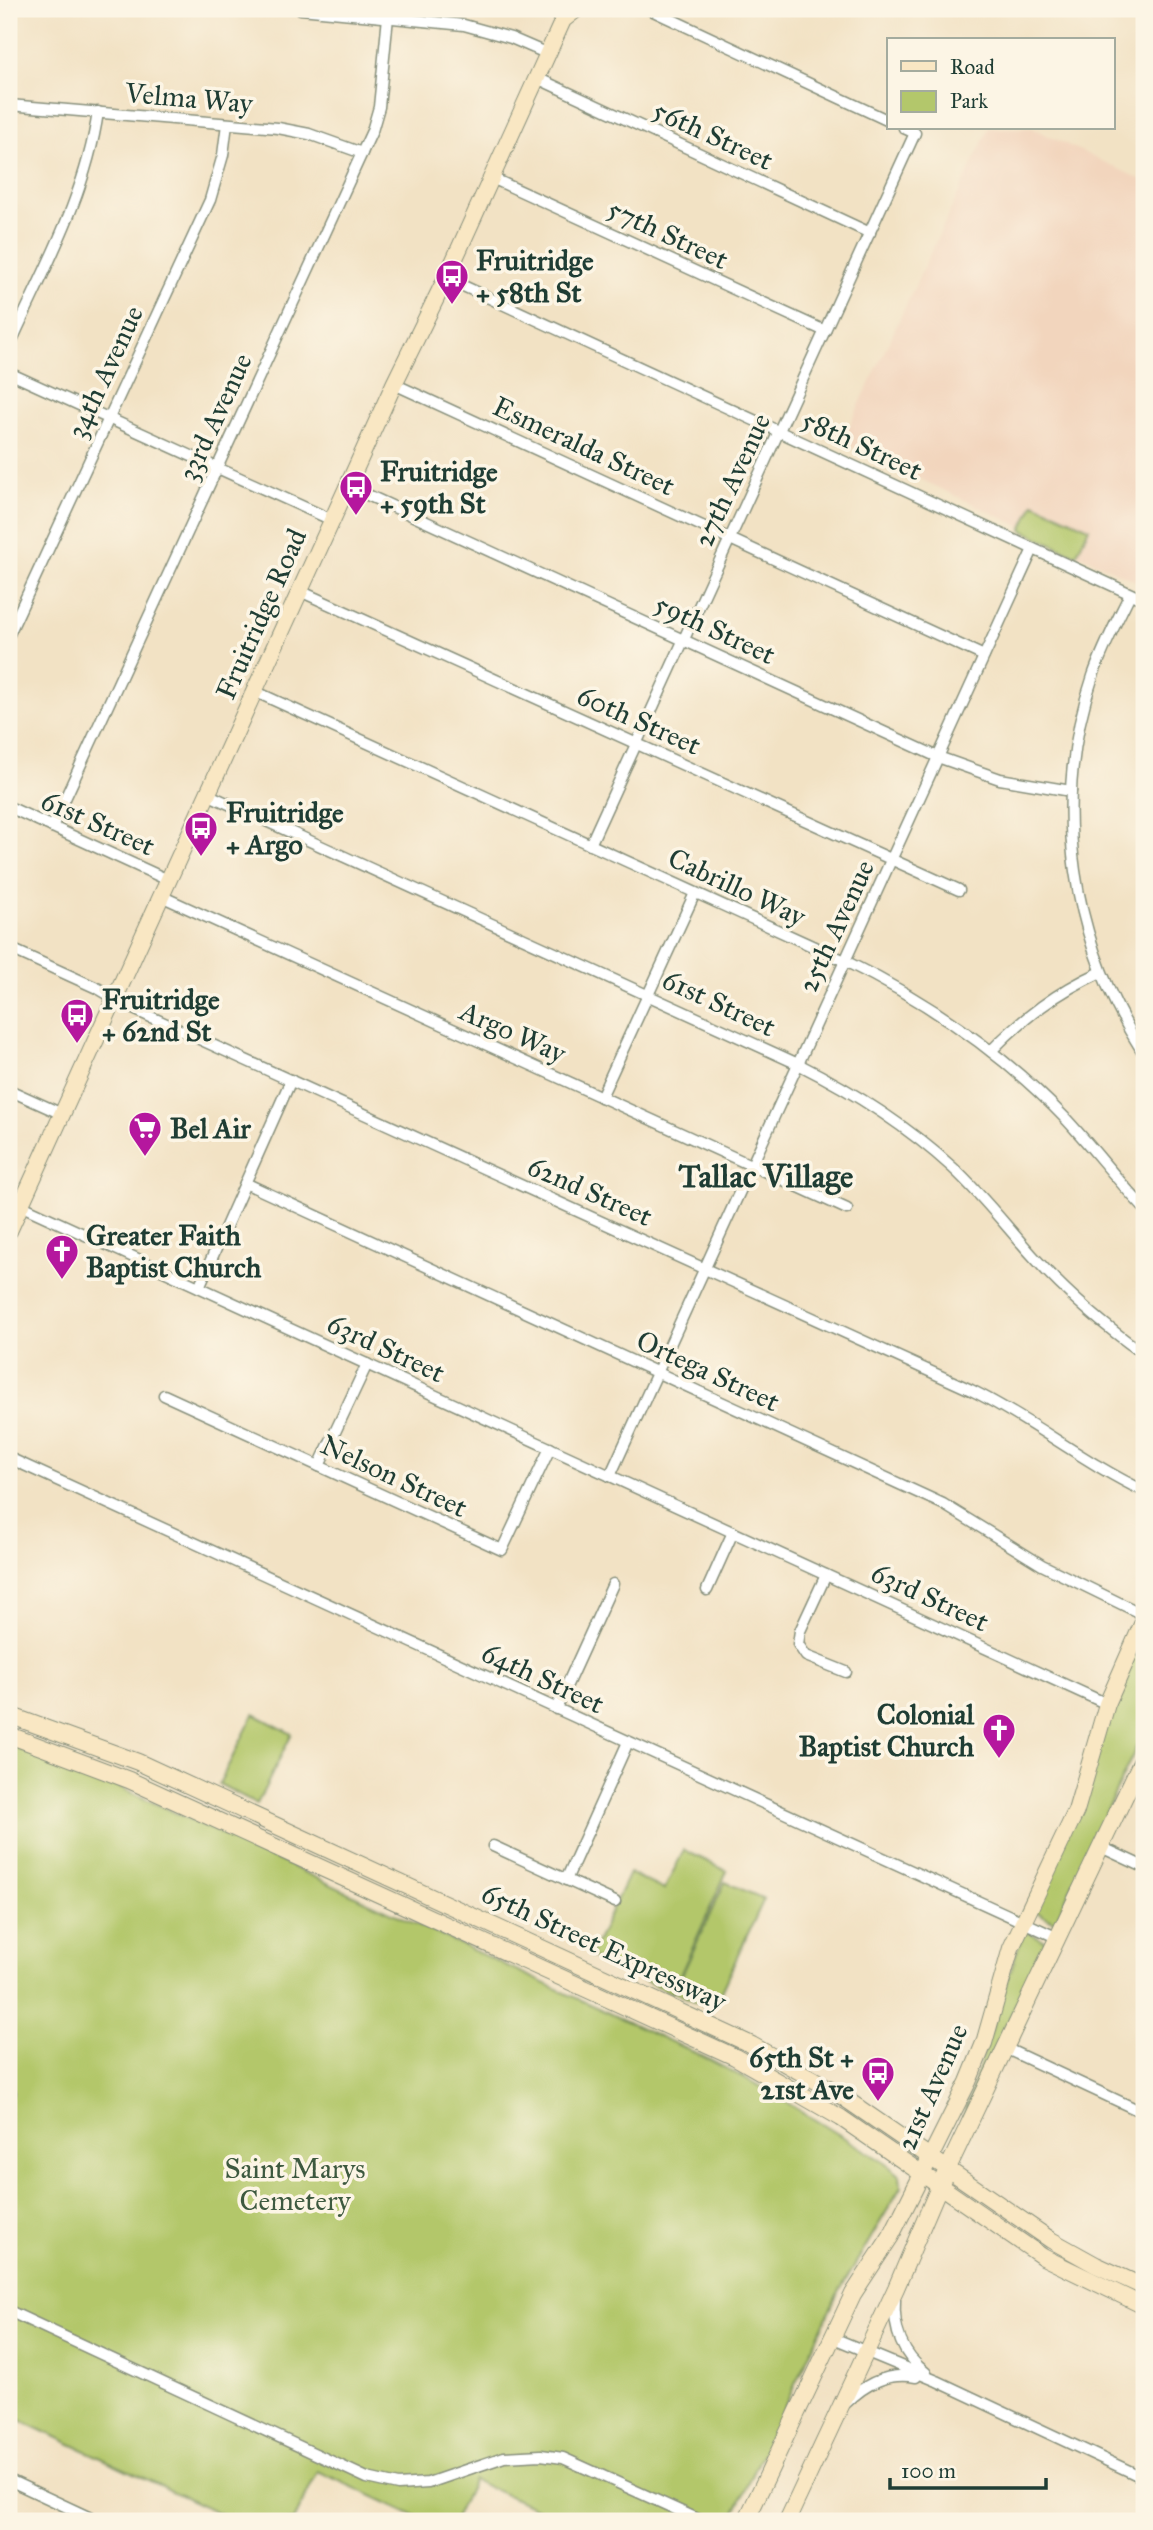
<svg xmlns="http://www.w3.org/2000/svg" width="1153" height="2530" viewBox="0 0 1153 2530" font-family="'IM FELL Great Primer',serif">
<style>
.built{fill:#f2d5bd}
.green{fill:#b3c76b;stroke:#698250;stroke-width:2}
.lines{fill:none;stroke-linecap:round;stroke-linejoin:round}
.street-casing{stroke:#88907c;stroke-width:13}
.secondary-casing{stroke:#88907c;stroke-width:18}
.street{stroke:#fff;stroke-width:10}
.secondary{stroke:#f9e7c3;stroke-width:16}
.labels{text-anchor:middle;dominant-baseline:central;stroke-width:7;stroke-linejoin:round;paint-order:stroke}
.street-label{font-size:28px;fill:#1f3d34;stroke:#fcf5e5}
.poi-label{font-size:28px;font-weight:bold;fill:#1f3d34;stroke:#fcf5e5;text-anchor:start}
.park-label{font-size:28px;fill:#3d593f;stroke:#fcf5e5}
.quarter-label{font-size:32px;font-weight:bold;fill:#1f3d34;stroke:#fcf5e5}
</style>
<rect width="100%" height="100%" fill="#fcf5e5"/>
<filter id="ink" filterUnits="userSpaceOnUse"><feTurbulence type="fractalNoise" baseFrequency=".0143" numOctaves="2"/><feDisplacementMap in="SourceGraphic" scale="14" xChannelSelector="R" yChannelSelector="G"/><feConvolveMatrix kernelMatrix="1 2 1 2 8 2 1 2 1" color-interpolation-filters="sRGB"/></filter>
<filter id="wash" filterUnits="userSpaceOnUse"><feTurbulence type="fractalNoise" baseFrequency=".00686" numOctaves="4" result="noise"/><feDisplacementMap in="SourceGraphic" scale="28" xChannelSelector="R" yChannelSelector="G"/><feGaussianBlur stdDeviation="1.57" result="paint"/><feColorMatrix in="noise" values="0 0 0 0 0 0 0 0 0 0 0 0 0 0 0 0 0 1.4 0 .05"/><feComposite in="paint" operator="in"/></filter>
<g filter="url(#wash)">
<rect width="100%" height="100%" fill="#f2e2c4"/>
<path class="built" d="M989,128h43l112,53v404l-302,-143z"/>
<g class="green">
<path d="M1034,503l55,25 -13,27 -54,-25z"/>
<path d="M1144,1631v100l-89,191 -20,-11 76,-205z"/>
<path d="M254,1714l38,20 -35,70 -38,-20z"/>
<path d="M9,1745l78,27 617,285 56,29 122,75 18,14 1,12 -64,108 -106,226h-167l-91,-41 -19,41h-28l-108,-50 -24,50h-58l-227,-106z"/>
<path d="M684,1850l43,21 -55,122 -82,-37 39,-83 35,17z"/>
<path d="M725,1882l39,17 -51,110 -39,-17z"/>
<path d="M1024,1930l22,11 -83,176z"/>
</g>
</g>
<g filter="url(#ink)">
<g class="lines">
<defs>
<g id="street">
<path d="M301,9l163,16 47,13 37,16"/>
<path d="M649,9l240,112"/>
<path d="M537,78l333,155"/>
<path d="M9,105l269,23 31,6 53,19"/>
<path d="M492,178l333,153"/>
<path d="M446,278l698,322"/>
<path d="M9,347c34,-76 77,-151 89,-235"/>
<path d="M9,373l323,147"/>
<path d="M394,384l590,272"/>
<path d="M348,486l590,271 62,22 71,12"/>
<path d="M300,591l659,299"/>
<path d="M1130,594c-13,27 -27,53 -37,82 -44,128 -21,266 51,378"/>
<path d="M9,634l201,-434 13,-45 4,-31"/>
<path d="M254,691l591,270c82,40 158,92 221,158 27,29 51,61 78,89"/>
<path d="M207,794l591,270c56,28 108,61 155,104 29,27 53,58 79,87 33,37 71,70 112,99"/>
<path d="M9,807l159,73"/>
<path d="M52,827l320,-696 7,-24 9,-90"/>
<path d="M590,845l325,-712 -11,-5"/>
<path d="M161,896l686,313"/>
<path d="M9,948l90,41 30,18 842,383c60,29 112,72 173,101"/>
<path d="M991,1051c33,-34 66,-59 110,-79"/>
<path d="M9,1090l53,24"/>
<path d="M601,1097l94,-204"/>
<path d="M245,1183l698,321 99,61 102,50"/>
<path d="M20,1205l1087,499"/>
<path d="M199,1287l92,-207"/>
<path d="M164,1395l338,155 48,-102"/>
<path d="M9,1458l1049,480"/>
<path d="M319,1466l48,-102"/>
<path d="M610,1476l423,-927"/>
<path d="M826,1575l-26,56 -2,13 8,12 40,16"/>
<path d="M707,1590l26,-58"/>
<path d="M556,1709l57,-125"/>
<path d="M493,1846l122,56"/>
<path d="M1101,1847l43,20"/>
<path d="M566,1880l62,-138"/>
<path d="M1007,2049l137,64"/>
<path d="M9,2099l2,-6"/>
<path d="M895,2299c-2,30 6,55 31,74"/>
<path d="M9,2311l358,167 31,7 30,-2 76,-26 37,-2 22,3 139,63"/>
<path d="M831,2337l106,44 207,97"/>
<path d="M846,2403c20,-20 42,-31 70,-26"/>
<path d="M9,2480l88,41"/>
</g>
<g id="secondary">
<path d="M9,1231l385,-847 52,-106 117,-258 14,-11"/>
<path d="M9,1715l129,47 614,283 82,46 217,149 45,25 48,22"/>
<path d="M9,1735l120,45 606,277 106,61 202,139 101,49"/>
<path d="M746,2521l107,-227 38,-58 77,-154 16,-39 27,-95 65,-137 31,-107 37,-84"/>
<path d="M787,2521l109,-233 43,-101 205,-431"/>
</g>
</defs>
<use href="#street" class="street-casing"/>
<use href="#secondary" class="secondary-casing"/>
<use href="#street" class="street"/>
<use href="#secondary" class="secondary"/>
</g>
</g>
<defs>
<symbol id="bus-pin" viewBox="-11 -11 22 30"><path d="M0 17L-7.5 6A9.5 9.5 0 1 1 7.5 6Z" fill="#b5179e" stroke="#fcf5e5"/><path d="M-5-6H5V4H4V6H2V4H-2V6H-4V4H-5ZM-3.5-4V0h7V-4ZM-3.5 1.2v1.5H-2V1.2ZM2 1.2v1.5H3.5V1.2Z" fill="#fff"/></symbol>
<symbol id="supermarket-pin" viewBox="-11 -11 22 30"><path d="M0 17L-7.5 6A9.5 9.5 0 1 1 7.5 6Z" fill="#b5179e" stroke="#fcf5e5"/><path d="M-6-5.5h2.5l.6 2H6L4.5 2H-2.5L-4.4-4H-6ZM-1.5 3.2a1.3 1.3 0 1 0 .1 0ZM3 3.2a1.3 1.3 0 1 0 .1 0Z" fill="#fff"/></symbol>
<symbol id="church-pin" viewBox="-11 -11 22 30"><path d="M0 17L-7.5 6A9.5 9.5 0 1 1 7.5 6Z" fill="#b5179e" stroke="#fcf5e5"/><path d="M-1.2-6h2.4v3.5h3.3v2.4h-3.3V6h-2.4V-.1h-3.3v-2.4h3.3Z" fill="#fff"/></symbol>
</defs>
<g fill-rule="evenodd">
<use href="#bus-pin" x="433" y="257" width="38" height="52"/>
<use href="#bus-pin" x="337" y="468" width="38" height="52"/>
<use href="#bus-pin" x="182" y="809" width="38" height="52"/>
<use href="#bus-pin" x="58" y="996" width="38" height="52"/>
<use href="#supermarket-pin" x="126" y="1109" width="38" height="52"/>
<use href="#church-pin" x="43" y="1232" width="38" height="52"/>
<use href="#church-pin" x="980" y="1711" width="38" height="52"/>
<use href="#bus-pin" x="859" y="2054" width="38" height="52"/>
</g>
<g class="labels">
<g class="street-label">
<text transform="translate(189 98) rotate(5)">Velma Way</text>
<text transform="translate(713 135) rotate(25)">56th Street</text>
<text transform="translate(668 234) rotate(25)">57th Street</text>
<text transform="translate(105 372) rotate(-65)">34th Avenue</text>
<text transform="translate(215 417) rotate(-65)">33rd Avenue</text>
<text transform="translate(862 445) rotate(25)">58th Street</text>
<text transform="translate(584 446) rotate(25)">Esmeralda Street</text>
<text transform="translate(732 480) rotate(-65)">27th Avenue</text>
<text transform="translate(261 614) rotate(-66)">Fruitridge Road</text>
<text transform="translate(715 629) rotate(25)">59th Street</text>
<text transform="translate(639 720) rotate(24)">60th Street</text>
<text transform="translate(98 823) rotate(24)">61st Street</text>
<text transform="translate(737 887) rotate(25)">Cabrillo Way</text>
<text transform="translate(836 926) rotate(-65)">25th Avenue</text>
<text transform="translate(719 1003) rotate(25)">61st Street</text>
<text transform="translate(513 1032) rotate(24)">Argo Way</text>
<text transform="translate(590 1191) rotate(24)">62nd Street</text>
<text transform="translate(386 1348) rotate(25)">63rd Street</text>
<text transform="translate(708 1371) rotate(25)">Ortega Street</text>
<text transform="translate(394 1476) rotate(25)">Nelson Street</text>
<text transform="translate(930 1597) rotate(25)">63rd Street</text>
<text transform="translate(543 1678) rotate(25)">64th Street</text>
<text transform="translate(604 1947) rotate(25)">65th Street Expressway</text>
<text transform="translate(932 2087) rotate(-66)">21st Avenue</text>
</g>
<g class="poi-label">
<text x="476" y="260">Fruitridge<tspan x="476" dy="32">+ 58th St</tspan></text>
<text x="380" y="471">Fruitridge<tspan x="380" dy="32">+ 59th St</tspan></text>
<text x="226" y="812">Fruitridge<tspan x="226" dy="32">+ Argo</tspan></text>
<text x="102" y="999">Fruitridge<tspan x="102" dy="32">+ 62nd St</tspan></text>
<text x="170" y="1128">Bel Air</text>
<text x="86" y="1235">Greater Faith<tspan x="86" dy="32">Baptist Church</tspan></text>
<text x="974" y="1714" text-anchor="end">Colonial<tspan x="974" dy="32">Baptist Church</tspan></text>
<text x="854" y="2057" text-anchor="end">65th St +<tspan x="854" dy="32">21st Ave</tspan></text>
</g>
<g class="park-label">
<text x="295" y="2168">Saint Marys<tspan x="295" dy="32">Cemetery</tspan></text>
</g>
<g class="quarter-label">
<text x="766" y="1176">Tallac Village</text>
</g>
</g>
<rect width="1153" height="2530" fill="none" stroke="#fcf5e5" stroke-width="35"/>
<rect x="887" y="38" width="228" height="91" fill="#fcf5e5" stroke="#a4ab9e" stroke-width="2"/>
<rect x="901" y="61" width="35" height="10" fill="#f9e7c3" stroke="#a4ab9e" stroke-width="2"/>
<text x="950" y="74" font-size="21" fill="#1f3d34">Road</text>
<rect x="901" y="91" width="35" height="21" fill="#b3c76b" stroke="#a4ab9e" stroke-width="2"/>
<text x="950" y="108" font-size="21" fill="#1f3d34">Park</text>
<path d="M890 2478v10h156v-10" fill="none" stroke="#1f3d34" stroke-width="3.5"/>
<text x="901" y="2478" font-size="21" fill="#1f3d34" stroke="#fcf5e5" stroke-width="5" paint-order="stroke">100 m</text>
</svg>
